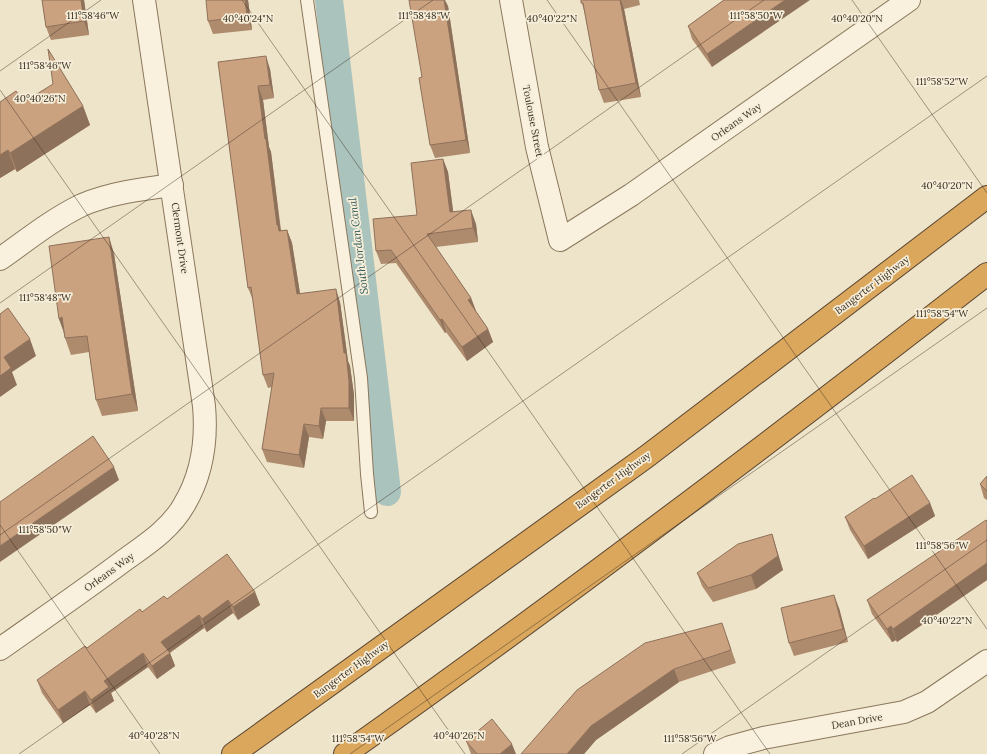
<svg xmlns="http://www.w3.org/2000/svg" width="987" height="754" viewBox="0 0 987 754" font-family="Lora,serif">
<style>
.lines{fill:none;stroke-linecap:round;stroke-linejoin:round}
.canal{stroke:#aac3bc;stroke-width:28}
.service-casing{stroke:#8a775e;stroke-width:14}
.minor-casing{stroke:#8a775e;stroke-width:24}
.motorway-casing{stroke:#594532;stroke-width:24}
.service{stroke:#f9f1dd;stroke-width:12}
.minor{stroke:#f9f1dd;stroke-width:22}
.motorway{stroke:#daa75d;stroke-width:22}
.wall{fill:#af8b6e}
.shaded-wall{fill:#8e715a}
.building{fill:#cba280;stroke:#8e715a}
.ticks{fill:none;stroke:#3b2f21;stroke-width:1;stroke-opacity:0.45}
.labels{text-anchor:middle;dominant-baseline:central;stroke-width:3.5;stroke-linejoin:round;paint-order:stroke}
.street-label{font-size:10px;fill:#3b2f21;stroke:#f6eed9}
.water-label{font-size:11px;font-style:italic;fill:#315a59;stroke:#f6eed9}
.ticks-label{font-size:10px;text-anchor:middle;fill:#3b2f21;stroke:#f6eed9;stroke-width:3.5;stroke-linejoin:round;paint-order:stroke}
</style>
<rect width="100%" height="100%" fill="#eee4c9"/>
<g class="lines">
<path class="canal" d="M329,0l58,492"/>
<defs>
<path id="service" d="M307,0l54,378 6,96 4,38"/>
<g id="minor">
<path d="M511,0l26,147 23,93 71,-45 278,-195"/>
<path d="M0,259c27,-19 53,-40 82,-54 28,-12 60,-16 90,-20"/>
<path d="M0,649c41,-29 82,-57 122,-87 22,-16 48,-32 62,-57 18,-30 23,-65 20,-99l-60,-406"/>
<path d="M715,754l15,-7 33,-9 141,-26 23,-10 60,-41"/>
</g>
<g id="motorway">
<path d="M233,754l413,-297 341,-260"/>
<path d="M345,754c218,-154 431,-316 642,-480"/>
</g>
</defs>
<use href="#service" class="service-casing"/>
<use href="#minor" class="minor-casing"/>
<use href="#motorway" class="motorway-casing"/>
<use href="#service" class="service"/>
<use href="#minor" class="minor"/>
<use href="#motorway" class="motorway"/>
</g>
<g class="wall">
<path d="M42,0h42l5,35 -38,5 -5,-13z"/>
<path d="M248,0l4,30 -39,4 -5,-13z"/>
<path d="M581,0h58l1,5 -16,4 17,88 -37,6 -5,-13 -14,-76z"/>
<path d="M724,0l-12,67 -20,-28 -4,-13z"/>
<path d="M448,6l22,147 -35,5 -5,-13 -8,-68z"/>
<path d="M218,62l52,7 4,29 -11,2 6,47 2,5 10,78h6l5,13 8,50 40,9 8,59 2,5 4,29v26h-28l-3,18 -14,-2 -5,31 -37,-6 -5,-13 10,-62 -4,1 -5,-13 -10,-75 -5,-12z"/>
<path d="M0,102h24l59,4 7,19 -73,47 -2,-3 -15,9z"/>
<path d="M443,159l5,13 5,40 23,12 2,18 -42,5 35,51 5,13 12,18 5,13 -26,19 -21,-29 -1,1 -49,-70 -15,1 -5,-13 41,-36z"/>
<path d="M109,237l5,17 24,157 -36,5 -6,-16 -7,-48 -18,3 -6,-17 -2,-8 -4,-11z"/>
<path d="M987,476v24l-3,-2 -4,-14z"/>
<path d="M875,499l55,4 5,13 -67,43 -18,-29 -5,-13z"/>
<path d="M987,521v59l-90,62 -1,-2 -4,2 -20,-28 -5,-14z"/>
<path d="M776,548l7,22 -27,19 -43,13 -11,-16 -5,-13z"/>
<path d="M255,592l5,13 -22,15 -5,-7 -26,19 -3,-4 -34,25 5,13 -18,13 -9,-12 -37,26 3,8 -18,12 -6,-8 -27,18 -21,-30 -5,-13 105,-68 25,-13z"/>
<path d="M839,608l9,34 -54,14 -5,-13z"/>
<path d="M727,637l9,26 -57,19 -83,58 -12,14h-63z"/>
<path d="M466,741l50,13h-45z"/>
</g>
<g class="shaded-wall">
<path d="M81,0h3l5,35 -5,-14z"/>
<path d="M245,0h3l4,30 -5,-14z"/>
<path d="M444,0h1l3,6 22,147 -4,-13z"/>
<path d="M620,0h1l3,9 17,88 -5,-14z"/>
<path d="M785,0h25l-98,67 -5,-13z"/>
<path d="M266,56l4,13 4,29 -4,-13z"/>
<path d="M258,86l5,14 6,47 2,5 10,82 3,10 -7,-19z"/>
<path d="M83,106l7,19 -73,47 -7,-19z"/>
<path d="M8,150l7,19 -15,9v-23z"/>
<path d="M443,159l5,13 7,53 -5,-13z"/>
<path d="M471,210l5,14 2,18 -5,-14z"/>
<path d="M287,230l5,13 10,64 -5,-13z"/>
<path d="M109,237l5,17 24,157 -6,-17z"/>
<path d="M336,289l4,13 8,59 2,5 4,29v26l-5,-13 -5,-55z"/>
<path d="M471,298l5,13 -8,-11z"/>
<path d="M62,317l3,18 -6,-16z"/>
<path d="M442,319l4,13 -1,1 -5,-13z"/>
<path d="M488,329l5,13 -26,19 -5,-14z"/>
<path d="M30,339l6,17 -24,16 5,13 -17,12v-21l4,-19z"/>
<path d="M321,408l5,13 -3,18 -4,-13z"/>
<path d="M304,424l5,13 -5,31 -5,-13z"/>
<path d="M114,467l5,13 -119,82v-16z"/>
<path d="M930,503l5,13 -67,43 -4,-13z"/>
<path d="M772,534l11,36 -27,19 -5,-14z"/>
<path d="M987,563v17l-90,62 -4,-13z"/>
<path d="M255,592l5,13 -22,15 -5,-13z"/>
<path d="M834,595l5,13 9,34 -5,-13z"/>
<path d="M228,600l5,13 -26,19 -5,-13z"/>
<path d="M199,615l5,13 -38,27 -5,-13z"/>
<path d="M891,626l5,14 -4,2 -5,-13z"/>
<path d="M143,653l5,14 -37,26 3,8 -18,12 -5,-13 13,-19z"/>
<path d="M170,653l5,13 -18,13 -5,-13z"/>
<path d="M674,669l5,13 -83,58 -12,14h-17l24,-28z"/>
<path d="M85,691l5,14 -27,18 -5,-13z"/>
<path d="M512,744l4,10h-16z"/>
</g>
<g class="building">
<path d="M42,0h39l3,21 -38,6z"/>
<path d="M206,0h39l2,16 -39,5z"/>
<path d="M409,0h35l22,140 -36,5 -11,-67 3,-1z"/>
<path d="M581,0h39l16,83 -37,7 -16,-87h-2z"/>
<path d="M724,0h61l-78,54 -19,-28z"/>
<path d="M48,49l35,57 -73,47 -2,-3 -8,5v-53l16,-11 8,11 29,-18z"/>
<path d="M266,56l4,29 -12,1 7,53h1l11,86h1l1,6 8,-1 10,64 39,-5 8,64h2l3,28v27h-28l-2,18 -15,-2 -5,31 -37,-6 12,-76 -11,2 -12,-88 -3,1 -30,-226z"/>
<path d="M443,159l7,53 21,-2 2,18 -46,6 44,64 -3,2 20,29 -26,18 -20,-28 -2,1 -49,-70 -15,1 -3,-32 44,-4 -6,-52z"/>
<path d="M109,237l23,157 -36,6 -9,-64 -22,2 -3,-21 -3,2 -10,-73z"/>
<path d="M8,308l22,31 -26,18 7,11 -11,8v-62z"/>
<path d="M93,436l21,31 -114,79v-44z"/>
<path d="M912,475l18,28 -66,43 -19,-29 29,-19 1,1z"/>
<path d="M987,476v15l-7,-7z"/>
<path d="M986,520l1,1v42l-94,66 -2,-3 -4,3 -20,-29z"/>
<path d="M772,534l6,22 -27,19 -43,13 -11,-15 41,-29z"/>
<path d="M227,554l28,38 -22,15 -5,-7 -26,19 -3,-4 -38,27 9,11 -18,13 -9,-13 -39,28 5,6 -18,13 -6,-9 -27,19 -21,-30 48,-34 2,2 53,-39 2,3 22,-16 3,3z"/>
<path d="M834,595l9,34 -54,14 -8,-35z"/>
<path d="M722,623l9,27 -57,19 -83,57 -24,28h-46l56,-64 68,-47z"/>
<path d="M492,719l20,25 -12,10h-23l-11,-13z"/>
</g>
<path class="ticks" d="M242,0l528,754M547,0l440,629M852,0l135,193M0,71l101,-71M0,90l465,664M0,303l433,-303M0,525l160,229M0,535l764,-535M19,754l968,-678M350,754l637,-446M682,754l305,-214"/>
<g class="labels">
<g class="street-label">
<text transform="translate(533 121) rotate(79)">Toulouse Street</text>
<text transform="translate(736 122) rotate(-35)">Orleans Way</text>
<text transform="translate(180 238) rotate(82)">Clermont Drive</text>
<text transform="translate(872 285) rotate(-37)">Bangerter Highway</text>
<text transform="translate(613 480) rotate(-36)">Bangerter Highway</text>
<text transform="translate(109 572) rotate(-36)">Orleans Way</text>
<text transform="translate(351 669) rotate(-36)">Bangerter Highway</text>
<text transform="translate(857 721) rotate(-10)">Dean Drive</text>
</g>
<g class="water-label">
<text transform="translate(358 246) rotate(-97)">South Jordan Canal</text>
</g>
</g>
<g class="ticks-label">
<text x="424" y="19">111°58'48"W</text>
<text x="93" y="19">111°58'46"W</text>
<text x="756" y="19">111°58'50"W</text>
<text x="248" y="22">40°40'24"N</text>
<text x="552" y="22">40°40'22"N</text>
<text x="857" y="22">40°40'20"N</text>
<text x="45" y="69">111°58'46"W</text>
<text x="942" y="85">111°58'52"W</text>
<text x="40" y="102">40°40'26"N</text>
<text x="947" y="189">40°40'20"N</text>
<text x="45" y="301">111°58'48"W</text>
<text x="942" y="317">111°58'54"W</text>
<text x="45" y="533">111°58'50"W</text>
<text x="942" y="549">111°58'56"W</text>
<text x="947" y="624">40°40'22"N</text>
<text x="154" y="739">40°40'28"N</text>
<text x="459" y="739">40°40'26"N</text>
<text x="358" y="742">111°58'54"W</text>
<text x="690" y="742">111°58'56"W</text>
</g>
</svg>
